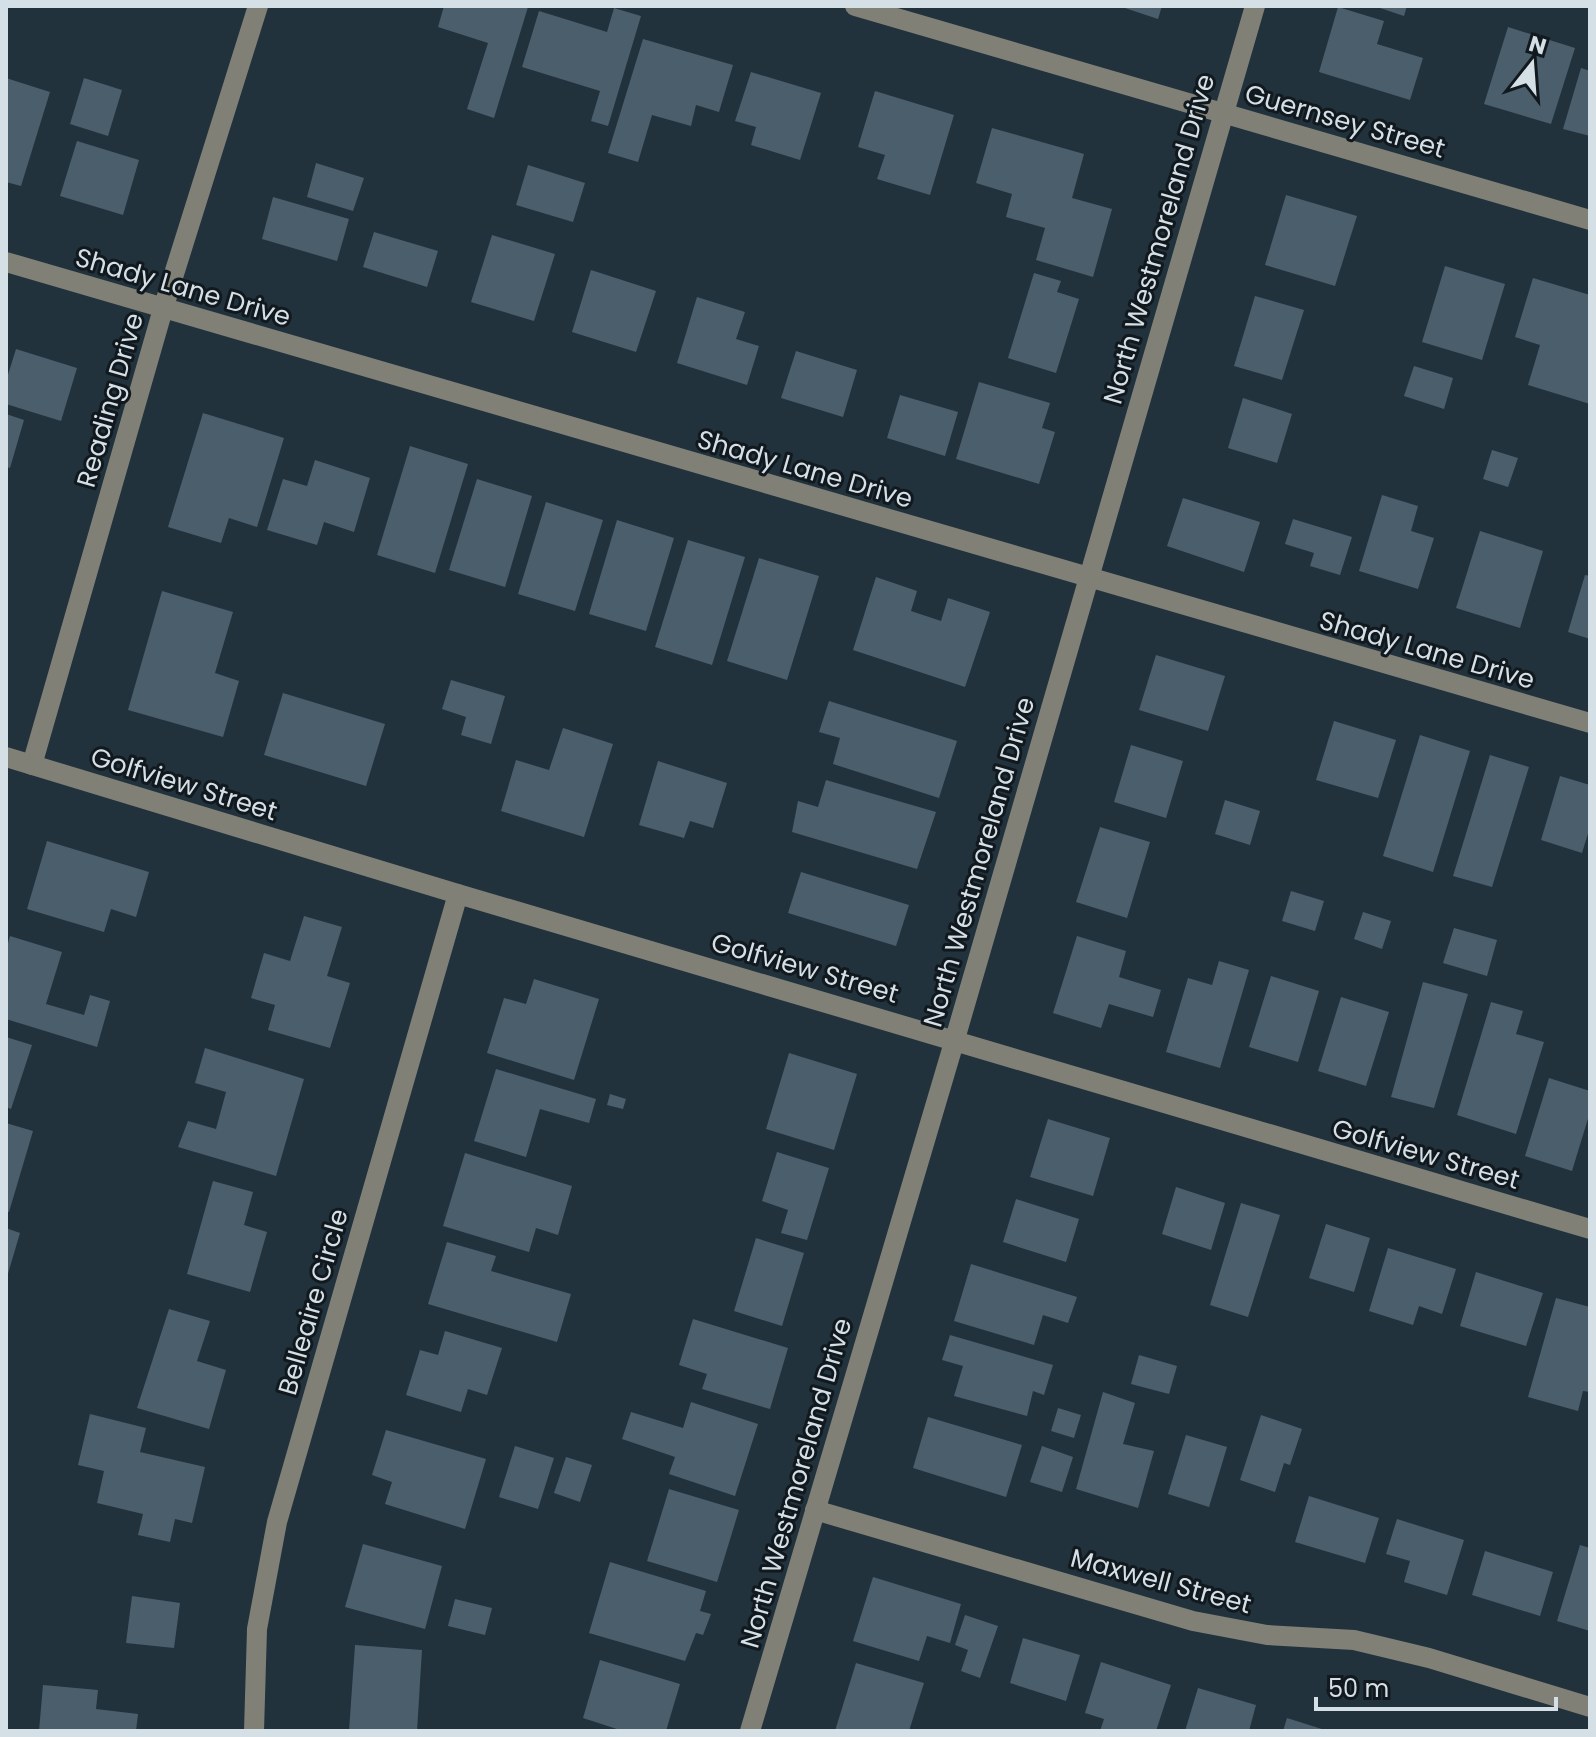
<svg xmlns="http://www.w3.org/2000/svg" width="1596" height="1737" viewBox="0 0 1596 1737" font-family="Poppins,sans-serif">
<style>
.building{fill:#4b5e6b}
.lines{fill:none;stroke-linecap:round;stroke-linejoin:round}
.minor{stroke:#818077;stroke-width:20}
.labels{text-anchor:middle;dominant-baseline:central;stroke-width:6;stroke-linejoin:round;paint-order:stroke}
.street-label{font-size:26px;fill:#d4dfe6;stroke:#11191e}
</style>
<rect width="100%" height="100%" fill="#21323d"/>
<g class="building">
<path d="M444,6l84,1 -34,111 -27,-9 21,-66 -50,-16z"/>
<path d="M1119,6h43l-4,13z"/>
<path d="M1374,6h33l-3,10z"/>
<path d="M1338,7l46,14 -7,23 46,14 -13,42 -91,-28z"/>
<path d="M614,8l27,8 -33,110 -17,-5 9,-30 -78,-24 17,-56 68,21z"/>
<path d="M1508,27l67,21 -24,76 -67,-20z"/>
<path d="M643,39l90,26 -14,47 -23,-7 -5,21 -39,-11 -14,47 -30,-9z"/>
<path d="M1581,68l9,3v65l-27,-7z"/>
<path d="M751,72l70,21 -21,67 -49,-15 5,-18 -21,-6z"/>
<path d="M6,78l44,14 -29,94 -15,-4z"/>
<path d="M84,78l38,12 -14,46 -38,-12z"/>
<path d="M875,91l79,24 -24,80 -53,-16 8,-24 -27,-8z"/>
<path d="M992,128l92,26 -12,44 40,11 -19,68 -57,-17 9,-32 -39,-11 6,-23 -36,-11z"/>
<path d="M77,141l62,19 -16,55 -63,-19z"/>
<path d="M316,163l48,15 -11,33 -46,-14z"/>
<path d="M528,165l57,18 -12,39 -57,-17z"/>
<path d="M1286,195l71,21 -22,70 -70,-21z"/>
<path d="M273,197l76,22 -12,42 -75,-22z"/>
<path d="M374,232l64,19 -11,36 -64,-20z"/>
<path d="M492,235l63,19 -21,67 -63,-19z"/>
<path d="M1445,266l60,18 -23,76 -60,-18z"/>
<path d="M591,270l65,21 -20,61 -64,-20z"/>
<path d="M1034,273l27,8 -4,11 22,7 -23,74 -48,-15z"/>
<path d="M1533,278l57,17v109l-62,-19 12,-40 -25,-8z"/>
<path d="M1255,296l49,14 -22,70 -48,-14z"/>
<path d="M697,297l48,15 -9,27 23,7 -12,39 -70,-22z"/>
<path d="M16,349l61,19 -16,53 -55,-17v-23z"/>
<path d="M796,351l61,19 -14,47 -62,-19z"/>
<path d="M1414,366l39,12 -9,31 -40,-13z"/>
<path d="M979,382l71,21 -8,25 13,4 -16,52 -83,-25z"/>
<path d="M900,395l58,17 -13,44 -58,-18z"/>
<path d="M1243,398l49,16 -15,49 -49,-15z"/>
<path d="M203,413l81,25 -27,89 -28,-9 -8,25 -53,-16z"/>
<path d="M6,414l18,6 -14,48 -4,-1z"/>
<path d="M410,446l58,18 -33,109 -58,-18z"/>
<path d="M1492,450l26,8 -10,29 -25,-8z"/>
<path d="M315,460l55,18 -16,54 -30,-10 -7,23 -50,-15 16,-51 24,7z"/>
<path d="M477,479l55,17 -27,91 -56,-17z"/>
<path d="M1382,495l36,11 -7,25 23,7 -16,51 -59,-18z"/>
<path d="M1183,498l77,24 -16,50 -77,-26z"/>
<path d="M546,502l57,18 -28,91 -57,-17z"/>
<path d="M1293,519l59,18 -12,38 -30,-9 4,-13 -29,-9z"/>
<path d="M617,520l57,18 -28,93 -57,-17z"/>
<path d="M1480,531l63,20 -23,77 -64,-20z"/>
<path d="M688,540l57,17 -33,108 -57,-18z"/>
<path d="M759,558l60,18 -32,104 -60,-19z"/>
<path d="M1585,575l5,1v63l-22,-7z"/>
<path d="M876,577l41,14 -6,20 30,10 7,-23 42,14 -25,75 -112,-37z"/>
<path d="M162,591l71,21 -18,61 24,8 -16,56 -95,-27z"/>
<path d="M1156,655l69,21 -17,55 -69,-21z"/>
<path d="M451,680l54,16 -14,48 -30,-9 5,-18 -24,-8z"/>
<path d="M283,693l102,31 -19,62 -102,-31z"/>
<path d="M829,701l128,40 -18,57 -106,-34 7,-26 -21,-6z"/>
<path d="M1334,721l62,19 -18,58 -62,-18z"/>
<path d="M563,728l50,16 -29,93 -83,-26 15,-51 33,10z"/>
<path d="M1420,735l50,16 -37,121 -50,-16z"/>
<path d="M1131,745l52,16 -17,57 -52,-16z"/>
<path d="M1490,755l39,12 -37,120 -39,-11z"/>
<path d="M658,761l69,22 -14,45 -23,-7 -6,17 -45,-13z"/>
<path d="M1560,776l30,9v42l-8,26 -41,-13z"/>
<path d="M826,780l110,32 -19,57 -125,-37 6,-31 20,6z"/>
<path d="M1225,800l35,11 -10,34 -35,-11z"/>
<path d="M1100,827l50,15 -23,76 -51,-16z"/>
<path d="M47,841l102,31 -13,45 -25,-8 -7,23 -77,-23z"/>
<path d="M801,872l108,33 -13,41 -108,-33z"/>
<path d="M1291,891l33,10 -9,30 -33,-10z"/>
<path d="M1363,912l28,9 -9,28 -28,-10z"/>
<path d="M304,916l38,11 -15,49 23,7 -20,65 -62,-18 7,-25 -24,-7 13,-45 26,8z"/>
<path d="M1454,928l43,12 -10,36 -44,-13z"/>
<path d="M10,936l52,16 -16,52 38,11 6,-20 20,6 -13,46 -91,-28v-69z"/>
<path d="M1077,936l49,15 -7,26 42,13 -8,27 -44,-13 -8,24 -48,-15z"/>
<path d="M1219,961l30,9 -29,98 -54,-16 22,-74 24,7z"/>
<path d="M1271,976l48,15 -21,71 -49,-15z"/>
<path d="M534,979l65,20 -25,81 -87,-27 17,-55 22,6z"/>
<path d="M1423,982l45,12 -34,114 -43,-11z"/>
<path d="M1341,997l48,15 -23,74 -48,-15z"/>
<path d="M1491,1002l32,9 -7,23 28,8 -28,92 -59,-19z"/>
<path d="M6,1037l26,8 -21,64 -5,-2z"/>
<path d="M205,1048l99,31 -28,97 -98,-29 10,-26 28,8 10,-37 -31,-9z"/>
<path d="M789,1053l68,21 -23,76 -68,-21z"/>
<path d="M496,1069l100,30 -7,24 -49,-14 -14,48 -52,-16z"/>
<path d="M1549,1078l41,13v21l-18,59 -47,-15z"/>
<path d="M610,1094l16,5 -3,10 -16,-4z"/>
<path d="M1048,1119l62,19 -17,58 -63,-19z"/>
<path d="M6,1123l27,8 -24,81 -3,-1z"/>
<path d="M777,1152l52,16 -22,72 -26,-7 7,-23 -26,-9z"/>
<path d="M465,1153l107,33 -14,49 -22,-7 -7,24 -86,-26z"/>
<path d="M213,1181l40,11 -9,33 23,7 -17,60 -63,-18z"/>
<path d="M1176,1187l49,16 -14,47 -49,-16z"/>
<path d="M1016,1199l63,20 -13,43 -63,-20z"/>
<path d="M1241,1203l39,12 -32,102 -38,-12z"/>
<path d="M1326,1224l44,14 -16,54 -45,-14z"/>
<path d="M6,1228l14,5 -13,44h-1z"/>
<path d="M756,1238l48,15 -22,73 -48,-15z"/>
<path d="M447,1242l49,14 -5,15 80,23 -14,48 -129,-38z"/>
<path d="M1388,1248l68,21 -14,45 -23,-8 -6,19 -44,-14z"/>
<path d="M971,1264l106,33 -9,26 -25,-8 -9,30 -80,-24z"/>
<path d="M1476,1272l67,21 -17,53 -66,-20z"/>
<path d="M1556,1298l34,9v85l-7,-1 -5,20 -50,-14z"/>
<path d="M169,1309l41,12 -13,40 29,9 -17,59 -72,-21z"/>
<path d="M693,1319l95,29 -18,61 -68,-20 5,-15 -28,-9z"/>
<path d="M445,1331l57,17 -15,47 -19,-6 -7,23 -55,-17 14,-45 18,5z"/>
<path d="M950,1335l103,30 -9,30 -11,-4 -6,25 -73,-20 9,-30 -21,-6z"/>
<path d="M1139,1355l38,11 -8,28 -38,-10z"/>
<path d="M1103,1392l32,11 -12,41 31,7 -16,57 -62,-19z"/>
<path d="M691,1402l67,22 -23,72 -66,-22 6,-17 -53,-18 9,-27 52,16z"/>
<path d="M1058,1408l23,7 -7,23 -23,-7z"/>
<path d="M90,1414l56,14 -6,24 65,15 -13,56 -17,-4 -5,23 -32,-7 5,-21 -46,-11 7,-32 -26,-6z"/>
<path d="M1261,1415l41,14 -12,36 -6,-2 -9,29 -35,-12z"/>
<path d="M928,1417l94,28 -16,52 -93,-29z"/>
<path d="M386,1430l100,29 -21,70 -80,-25 7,-22 -20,-7z"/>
<path d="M1186,1435l41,12 -18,60 -41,-13z"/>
<path d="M515,1446l39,12 -16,51 -39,-12z"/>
<path d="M1042,1446l31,11 -11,35 -32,-10z"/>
<path d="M566,1457l26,8 -12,37 -26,-9z"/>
<path d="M669,1489l70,21 -22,72 -70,-21z"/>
<path d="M1309,1496l70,22 -14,45 -70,-21z"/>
<path d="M1397,1519l67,21 -17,55 -43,-13 6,-21 -24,-7z"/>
<path d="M363,1544l79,22 -17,63 -80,-22z"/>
<path d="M1580,1545l10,3v83l-33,-10z"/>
<path d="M1485,1551l68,21 -13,44 -68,-21z"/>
<path d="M610,1562l96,29 -6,20 11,3 -8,21 -7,-2 -11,28 -96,-28z"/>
<path d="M873,1577l88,27 -11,39 -23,-7 -8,25 -66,-20z"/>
<path d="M132,1596l48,7 -6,45 -48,-5z"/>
<path d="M455,1599l37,9 -7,27 -37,-9z"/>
<path d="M965,1615l33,11 -18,52 -19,-7 7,-21 -13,-5z"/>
<path d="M1023,1638l57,17 -14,46 -56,-18z"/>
<path d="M355,1645l67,5 -5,81h-68z"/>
<path d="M600,1660l80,24 -14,47h-43l-40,-13z"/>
<path d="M1101,1662l70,23 -15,46h-56l4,-12 -19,-6z"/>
<path d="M856,1663l68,20 -15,48h-74z"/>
<path d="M43,1685l55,5 -2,19 42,5 -2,17h-97z"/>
<path d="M1198,1688l58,17 -7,26h-64z"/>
<path d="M1287,1718l38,12v1h-42z"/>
</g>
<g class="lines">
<g class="minor">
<path d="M855,6l735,214"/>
<path d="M6,262l1584,461"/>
<path d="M6,757l452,137 1132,335"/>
<path d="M32,765l131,-456 95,-303"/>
<path d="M815,1510l378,111 74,14 87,5 75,18 161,49"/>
<path d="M254,1731l3,-102 20,-107 181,-628"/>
<path d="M750,1731l205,-692 300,-1033"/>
</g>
</g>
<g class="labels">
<g class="street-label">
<text transform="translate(1345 121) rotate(16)">Guernsey Street</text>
<text transform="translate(1159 239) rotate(-74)">North Westmoreland Drive</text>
<text transform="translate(183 287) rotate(16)">Shady Lane Drive</text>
<text transform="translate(110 400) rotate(-74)">Reading Drive</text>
<text transform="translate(805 469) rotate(16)">Shady Lane Drive</text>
<text transform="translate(1427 650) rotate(16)">Shady Lane Drive</text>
<text transform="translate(184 784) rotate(17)">Golfview Street</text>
<text transform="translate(979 862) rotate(-74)">North Westmoreland Drive</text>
<text transform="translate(805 968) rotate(16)">Golfview Street</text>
<text transform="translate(1426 1154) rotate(16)">Golfview Street</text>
<text transform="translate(313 1302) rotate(-74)">Belleaire Circle</text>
<text transform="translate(796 1483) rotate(-74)">North Westmoreland Drive</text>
<text transform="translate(1161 1581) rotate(15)">Maxwell Street</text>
</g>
</g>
<rect width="1596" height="1737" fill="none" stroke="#d4dfe6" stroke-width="16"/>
<g transform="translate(1532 64) rotate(17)" stroke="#11191e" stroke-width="6" paint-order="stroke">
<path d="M0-6L14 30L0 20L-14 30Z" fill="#d4dfe6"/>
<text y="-12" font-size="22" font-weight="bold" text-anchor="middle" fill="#d4dfe6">N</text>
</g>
<path d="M1316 1697v12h240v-12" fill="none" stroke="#d4dfe6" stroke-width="4"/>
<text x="1328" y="1697" font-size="24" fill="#d4dfe6" stroke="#11191e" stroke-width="6" paint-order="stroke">50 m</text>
</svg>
